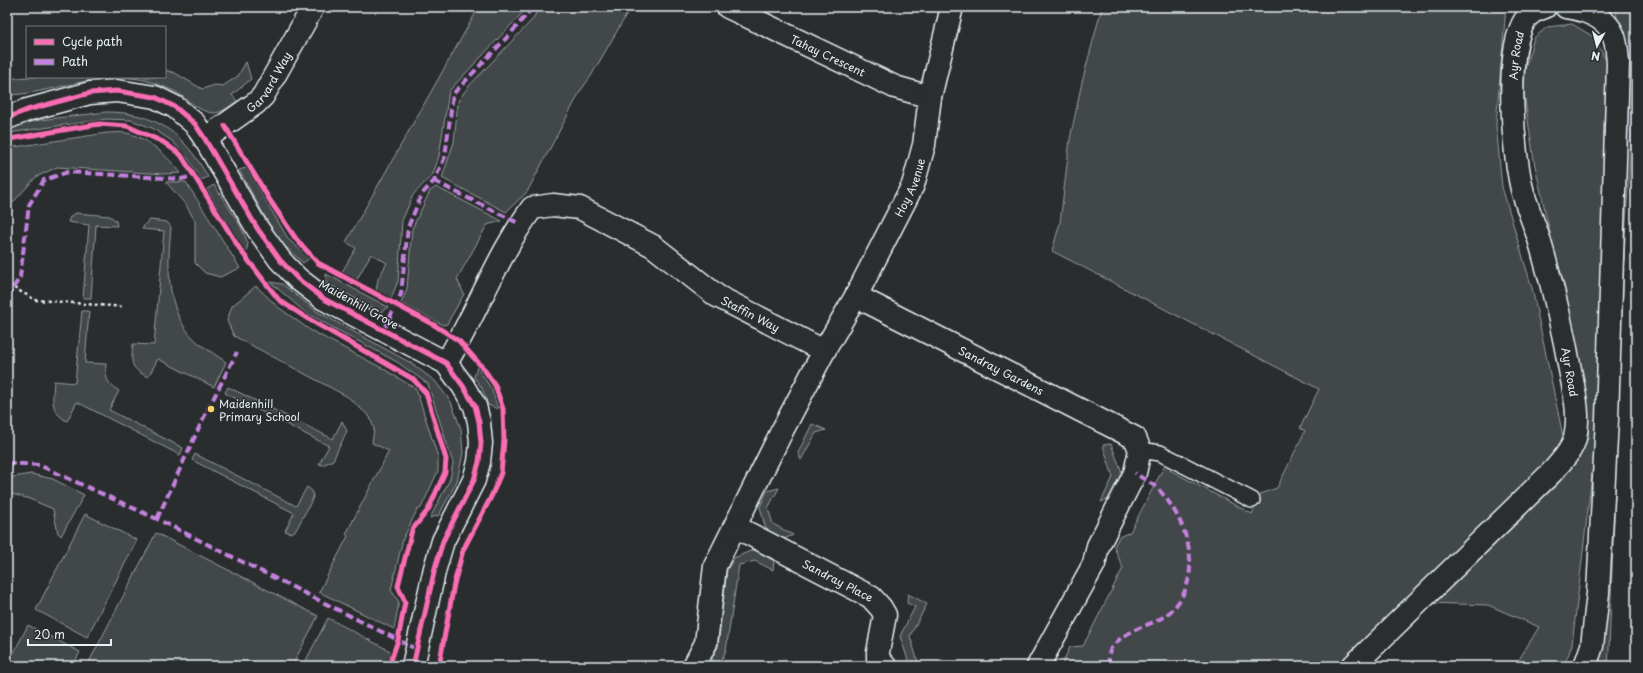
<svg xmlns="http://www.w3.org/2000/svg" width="1643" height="673" viewBox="0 0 1643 673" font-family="'Playpen Sans',sans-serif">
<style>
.green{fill:#424648;stroke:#959ca0}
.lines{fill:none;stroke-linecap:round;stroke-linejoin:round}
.service-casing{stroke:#e8f1f8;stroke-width:18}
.minor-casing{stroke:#e8f1f8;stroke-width:25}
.tertiary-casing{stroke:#e8f1f8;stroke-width:25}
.path{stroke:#e8f1f8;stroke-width:2.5;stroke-dasharray:3 3;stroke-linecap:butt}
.service{stroke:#2a2d2e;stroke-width:15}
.minor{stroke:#2a2d2e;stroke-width:22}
.tertiary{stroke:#2a2d2e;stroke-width:22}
.quiet{stroke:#c483df;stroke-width:4;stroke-dasharray:8 4;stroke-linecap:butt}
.cycleway-casing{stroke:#2a2d2e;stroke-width:8}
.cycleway{stroke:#f96db3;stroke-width:5}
.poi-dot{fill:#ffd166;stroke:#2a2d2e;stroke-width:1.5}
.labels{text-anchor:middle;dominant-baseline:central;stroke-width:3;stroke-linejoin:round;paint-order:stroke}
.street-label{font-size:11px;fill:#e8f1f8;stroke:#2a2d2e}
.poi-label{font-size:11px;fill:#e8f1f8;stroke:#2a2d2e;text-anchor:start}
</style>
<rect width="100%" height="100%" fill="#2a2d2e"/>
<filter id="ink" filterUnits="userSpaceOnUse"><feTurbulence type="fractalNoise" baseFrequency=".025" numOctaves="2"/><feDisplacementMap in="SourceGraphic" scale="8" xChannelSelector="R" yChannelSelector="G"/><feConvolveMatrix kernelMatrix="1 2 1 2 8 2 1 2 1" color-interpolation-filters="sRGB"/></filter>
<g filter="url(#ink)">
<g class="green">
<path d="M479,7h49l-79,84 -10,65 -6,18 -20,21 -11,26 -4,60 -7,18 -15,-8 2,-12 9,-16 -16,-9 -15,27 -14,-9 14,-24 -10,-6z"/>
<path d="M539,7h92l-40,69 -10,14 -54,102 -21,20 -64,-34 12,-36 4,-41 10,-14 65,-68z"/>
<path d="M1102,7h404l-10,117 6,63 30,101 31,148 -7,17 -214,213h-281l9,-19 13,-1 40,-78 -9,-21 5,-10 11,-5 34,-65 88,47 9,-20 16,-6 28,-57 -5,-3 19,-39 -267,-138 8,-28 10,-84 12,-57z"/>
<path d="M1615,7h21v55l-11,175 -16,412 -1,17h-11l8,-46 20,-562z"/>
<path d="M1572,24l22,13 15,29 -11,357 -26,222 -8,21h-49l24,-39 -51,-22 -60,-2 130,-119 31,-47 -7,-60 -48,-216 -12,-82 12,-41 13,-11z"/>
<path d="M246,62l5,17 -19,16 5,6c-7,5 -15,12 -24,12 -15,-1 -27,-16 -39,-22 -11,-5 -23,-10 -35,-12 -45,-7 -88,15 -132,16v-16l21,-2h137v-7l10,3 27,16 13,-4 8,1 15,-10z"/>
<path d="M106,112c51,0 78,22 102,65l-7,3 -13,-22 -16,-17 -20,-13 -21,-8 -24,-1 -92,13 -8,2v-7l33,-7z"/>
<path d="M107,133c6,0 13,-1 19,0 22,4 42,24 55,40l-17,1 -107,-7 -21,10 -29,32v-60l1,-1z"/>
<path d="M246,168l43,72 21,18 -7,5 -20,-19 -15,-22 -29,-52z"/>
<path d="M166,182h20l54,86 -20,9 -15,-4 -10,-10v-42l-9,-16z"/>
<path d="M214,185l26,40 8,18 -2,11 -39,-65z"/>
<path d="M436,187l66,34 -15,4 -30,54 7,15 -17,30 -4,1 -42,-22 6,-14 5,-60 18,-38z"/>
<path d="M76,213l34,3 6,5 1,5 -21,-1 -5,73h-8l6,-73 -21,-3 2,-5z"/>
<path d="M150,220l17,2 4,5c-4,41 -6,90 30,118 8,6 17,11 25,17l-12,25 -56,-28 -10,18c-18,-9 -17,-13 -15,-33l21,1 10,-114 -22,-2 3,-5z"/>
<path d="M326,274l62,33 -7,5 -55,-29z"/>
<path d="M270,282l12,2 34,27 95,52 24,18 16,21 10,27 2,24 -6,28 -18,34 -9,3 20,-39 3,-16 -25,-79 -31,-22 -91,-49z"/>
<path d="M256,286l22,21 32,23 72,38 34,21 22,68v14l-17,37 -4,2 -14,29 -12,51 8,12 -5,27 -75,-37 29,-56 -2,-2 43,-83 -17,-8 2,-14 -4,-12 -22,-20 -114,-61 -7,-15 5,-15z"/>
<path d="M82,311h7l-4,52 21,1c-1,15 1,19 13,27l-10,19 74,38 -3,7 -103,-53 -10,19c-18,-10 -14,-22 -13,-40l21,2z"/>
<path d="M477,367l15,23 6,19 -10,-4 -6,-17 -8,-11z"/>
<path d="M228,387l105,52 9,-18 5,10 -14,29 -10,5 -4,-1 10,-18 -104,-53z"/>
<path d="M812,424l14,6 -10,3 -15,27 -3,-7z"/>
<path d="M1111,444l12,31 -11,23 -11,4 12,-25 -10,-32z"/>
<path d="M195,454l101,52 11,-19 5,4 1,7 -17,32 -5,3 -6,-2 9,-18 -102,-53z"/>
<path d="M31,474l22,5 31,16 -23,41 -3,-3 -5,-24 -26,-11 -20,-5v-15z"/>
<path d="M779,488l-11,20 5,16 20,11 -9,4 -18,-9 -6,-23 7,-16z"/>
<path d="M85,514l52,26 -50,97 -51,-27z"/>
<path d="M156,533l162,83 -26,50h-205z"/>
<path d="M755,549l19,12 -1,9 -18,-9 -16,4 -13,85 -7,16h-3l-4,-8 6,-11 9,-77 7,-12z"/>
<path d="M908,594l19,10 -17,32 8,26 7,4h-15l-10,-30 15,-29 -8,-4z"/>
<path d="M328,618l62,33 -4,15h-83z"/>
<path d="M28,625l52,27 -7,14h-66z"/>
</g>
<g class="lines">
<defs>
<path id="service" d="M1140,450l20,3 92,47"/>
<g id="minor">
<path id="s1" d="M728,7l167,80 35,10"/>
<path d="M1566,7c17,2 40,10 47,27 4,9 4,19 5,29l-11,356 -9,174 -6,53 -7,20"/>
<path id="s2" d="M205,139l51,-36 7,-7 50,-89"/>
<path id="s3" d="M856,296l279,142 5,12 -5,23 -37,73 -4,18 -56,102"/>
<path id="s4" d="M824,351l32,-55 57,-111 11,-40 6,-48 22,-90"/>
<path id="s5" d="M446,363c31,-50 51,-107 86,-155l21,-3 27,3 73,38 64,50 107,55 -42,80 -67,135 -9,77 -12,23"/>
<path id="s6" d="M736,527l135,70 10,11 4,7 -7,37v7l7,7"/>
<path id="s7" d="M1353,666l201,-196c8,-10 18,-19 21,-32 5,-21 0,-43 -4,-63 -8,-46 -19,-92 -32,-136 -5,-15 -11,-30 -16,-46 -10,-37 -19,-141 2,-173 5,-8 12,-10 20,-13"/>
</g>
<path id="tertiary" d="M7,118l20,-8 63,-17 27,-2 38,6 20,10 20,17 10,15 52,89 23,32 18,19 26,20 122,64 17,23 12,20 4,16 2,21 -2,19 -5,18 -31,61 -8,27 -22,98"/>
</defs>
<use href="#service" class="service-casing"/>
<use href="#minor" class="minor-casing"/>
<use href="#tertiary" class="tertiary-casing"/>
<path class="path" d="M14,288l22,12 88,7"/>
<use href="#service" class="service"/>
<use href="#minor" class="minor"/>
<use href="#tertiary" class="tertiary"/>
<g class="quiet">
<path d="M1592,14l2,-7"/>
<path d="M434,181l86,43"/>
<path d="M7,298l13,-21 9,-72 15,-25 24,-8 113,7 13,-3"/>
<path d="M384,330l17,-36 7,-67 14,-33 12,-13 11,-24 8,-63 58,-61 22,-26"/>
<path d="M7,463l32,2 118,54 261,131"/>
<path d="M157,519l45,-98 35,-69"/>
<path d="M1109,666c0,-5 -1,-11 1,-15 0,-3 3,-5 5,-7 15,-18 42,-18 57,-34 33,-34 16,-88 -12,-119 -6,-7 -17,-12 -25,-18"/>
</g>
<defs>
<g id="cycleway">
<path d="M7,118l20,-8 63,-17 27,-2 38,6 20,10 20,17 10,15 52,89 23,32 18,19 26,20 122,64 17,23 12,20 4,16 2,21 -2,19 -5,18 -31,61 -8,27 -22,98"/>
<path d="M225,126l46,76 25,37 22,24 116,62 25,16 24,27 12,17 8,24 1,31 -3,33 -10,24 -28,53 -9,34 -15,82"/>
<path d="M7,142l3,-3 89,-15 28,2 36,16 18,13 60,96 38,49 26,17 108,62 13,14 20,66 -1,13 -17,38 -16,20 -14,56 7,16 -7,38 -9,26"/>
</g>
</defs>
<use href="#cycleway" class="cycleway-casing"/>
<use href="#cycleway" class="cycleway"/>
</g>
</g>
<circle class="poi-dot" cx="211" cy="409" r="4"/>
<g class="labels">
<g class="street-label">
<text stroke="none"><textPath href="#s1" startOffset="111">Tahay Crescent</textPath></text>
<text stroke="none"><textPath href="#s7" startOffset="710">Ayr Road</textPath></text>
<text stroke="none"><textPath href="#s2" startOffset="87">Garvard Way</textPath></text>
<text stroke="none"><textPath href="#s4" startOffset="185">Hoy Avenue</textPath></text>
<text transform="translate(359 304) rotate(29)">Maidenhill Grove</text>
<text stroke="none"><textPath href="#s5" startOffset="427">Staffin Way</textPath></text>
<text stroke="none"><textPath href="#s3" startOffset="163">Sandray Gardens</textPath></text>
<text transform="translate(1570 372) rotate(80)">Ayr Road</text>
<text stroke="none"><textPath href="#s6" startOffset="115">Sandray Place</textPath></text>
</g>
<g class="poi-label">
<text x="219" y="403">Maidenhill<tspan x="219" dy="13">Primary School</tspan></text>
</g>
</g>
<rect width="1643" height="673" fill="none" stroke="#2a2d2e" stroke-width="24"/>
<rect x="12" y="12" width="1619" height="649" fill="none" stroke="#e8f1f8" stroke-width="1.5" filter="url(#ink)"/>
<rect x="26" y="26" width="140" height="52" fill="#2a2d2e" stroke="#767b7f"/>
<rect x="34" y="39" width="20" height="6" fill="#f96db3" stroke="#767b7f"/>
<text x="62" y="46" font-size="12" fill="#e8f1f8">Cycle path</text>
<rect x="34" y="59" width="20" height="6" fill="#c483df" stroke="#767b7f"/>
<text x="62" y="66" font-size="12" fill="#e8f1f8">Path</text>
<g transform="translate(1597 46) rotate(187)" stroke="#2a2d2e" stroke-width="3" paint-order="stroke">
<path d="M0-3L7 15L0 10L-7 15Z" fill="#e8f1f8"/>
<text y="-6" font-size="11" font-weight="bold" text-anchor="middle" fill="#e8f1f8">N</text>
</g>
<path d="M28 639v6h83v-6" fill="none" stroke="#e8f1f8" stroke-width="2"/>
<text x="34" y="639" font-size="12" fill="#e8f1f8" stroke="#2a2d2e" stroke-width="3" paint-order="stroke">20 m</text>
</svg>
